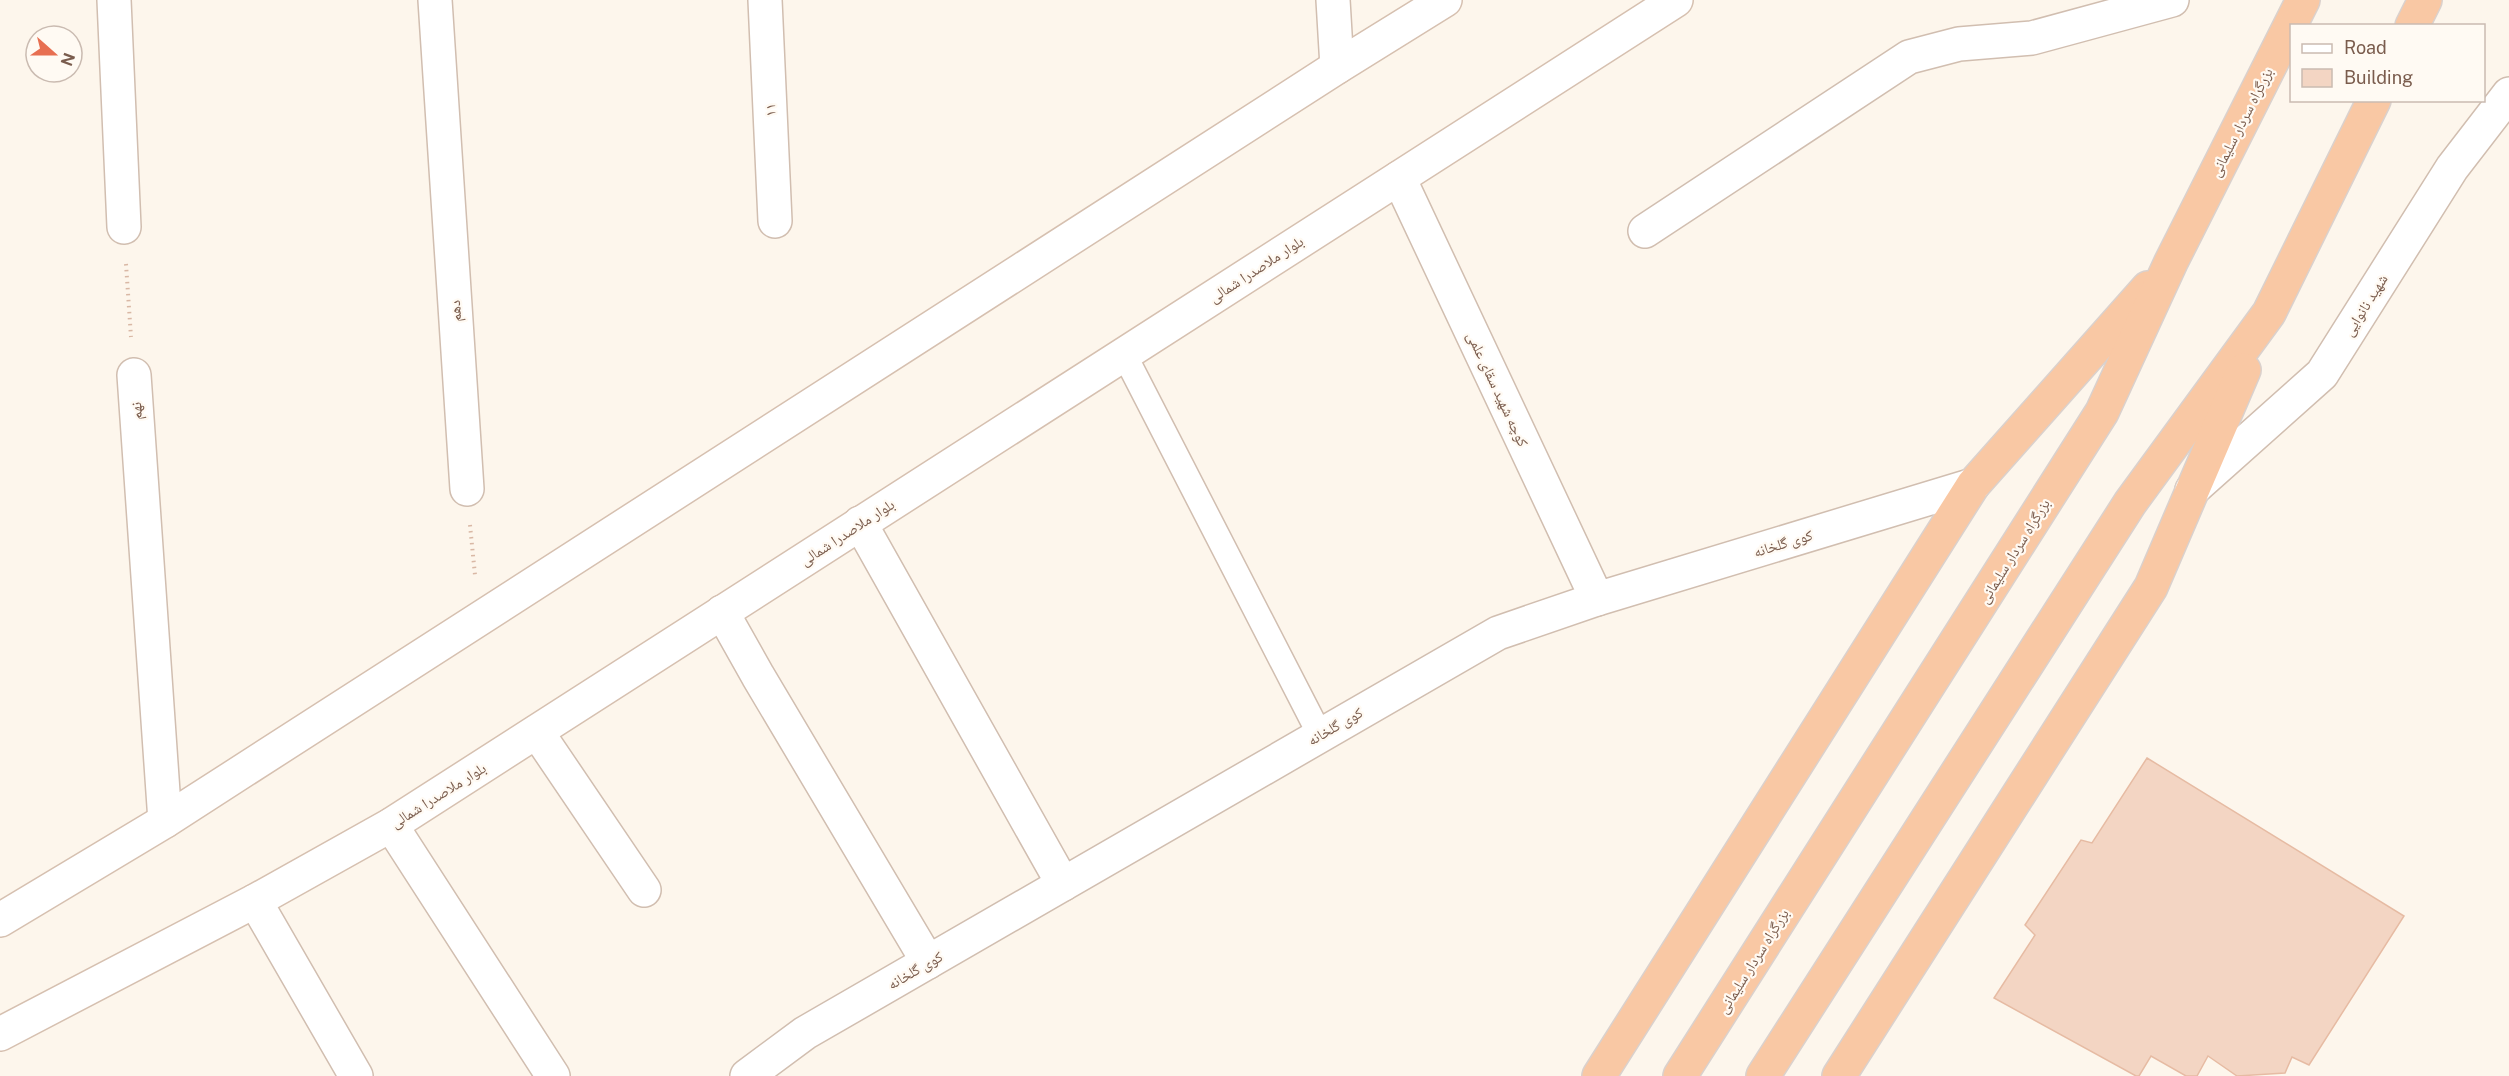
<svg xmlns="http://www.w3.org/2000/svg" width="2509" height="1076" viewBox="0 0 2509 1076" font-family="'Public Sans','Noto Naskh Arabic',sans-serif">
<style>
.building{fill:#f3d5c3;stroke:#e6bba3;stroke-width:1.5}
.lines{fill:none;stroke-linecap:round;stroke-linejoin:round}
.service-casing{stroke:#d1beb0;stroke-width:27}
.minor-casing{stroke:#d1beb0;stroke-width:36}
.tertiary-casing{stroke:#d1beb0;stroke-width:36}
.secondary-casing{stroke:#d6c0b0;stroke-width:36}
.trunk-casing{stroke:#dad1cd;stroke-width:36}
.path{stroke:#d9b8a5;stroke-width:4;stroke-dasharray:1.5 4.5;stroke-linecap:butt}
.service{stroke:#fff;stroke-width:24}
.minor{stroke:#fff;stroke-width:33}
.tertiary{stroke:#fff;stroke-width:33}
.secondary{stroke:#fff;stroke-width:33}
.trunk{stroke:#f9c8a4;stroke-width:33}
.labels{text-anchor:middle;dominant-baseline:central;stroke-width:4.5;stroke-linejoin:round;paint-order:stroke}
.street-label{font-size:15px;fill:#7a5c4d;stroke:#fffaf3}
</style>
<rect width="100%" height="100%" fill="#fdf6ec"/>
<path class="building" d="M2147,758l257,158 -95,149 -17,-8 -7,16 -48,3 -29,-20 -11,20h-11l-35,-20 -12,20h-3l-142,-78 41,-63 -10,-10 56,-85 11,3z"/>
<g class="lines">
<defs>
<path id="service" d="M1124,354l196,381"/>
<g id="minor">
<path d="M114,0l10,227"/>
<path d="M435,0l32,489"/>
<path d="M765,0l10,221"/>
<path d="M1333,0l4,67"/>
<path d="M1399,178l198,421"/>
<path d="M1645,231l264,-174 50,-13 73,-6 140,-38"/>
<path d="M134,375l31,446"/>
<path d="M860,523l203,361"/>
<path d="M722,612l36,64 170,286"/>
<path d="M537,732l107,158"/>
<path d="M391,825l162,251"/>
<path d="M255,901l101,175"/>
<path d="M747,1076l58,-43 693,-400 99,-34 376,-114"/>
</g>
<path id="tertiary" d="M2192,490l130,-116 130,-206 57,-74"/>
<g id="secondary">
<path d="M0,920l165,-99 1172,-754 108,-67"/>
<path d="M0,1034l255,-133 136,-76 1285,-825"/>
</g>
<g id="trunk">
<path d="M2412,26l13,-26"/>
<path d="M1599,1076l374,-591 175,-197"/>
<path d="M1680,1076l422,-664 69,-150 132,-262"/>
<path d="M1763,1076l367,-573 139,-190 105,-213"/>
<path d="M1839,1076l312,-489 93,-217"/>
</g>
</defs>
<use href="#service" class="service-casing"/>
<use href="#minor" class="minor-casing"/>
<use href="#tertiary" class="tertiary-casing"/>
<use href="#secondary" class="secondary-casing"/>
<use href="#trunk" class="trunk-casing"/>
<g class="path">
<path d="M126,264l5,73"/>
<path d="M470,525l5,50"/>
</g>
<use href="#service" class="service"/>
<use href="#minor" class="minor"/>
<use href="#tertiary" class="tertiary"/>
<use href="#secondary" class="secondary"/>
<use href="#trunk" class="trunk"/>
</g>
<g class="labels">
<g class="street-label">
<text transform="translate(770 110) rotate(-93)">۱۱</text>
<text transform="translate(2241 122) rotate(-63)">بزرگراه سردار سلیمانی</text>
<text transform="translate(1256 269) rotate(-33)">بلوار ملاصدرا شمالی</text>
<text transform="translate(2365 305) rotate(-58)">شهید نانوایی</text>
<text transform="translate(455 311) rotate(-94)">دهم</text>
<text transform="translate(1498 389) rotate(65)">کوچه شهید سقای علمی</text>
<text transform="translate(136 411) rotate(-94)">نهم</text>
<text transform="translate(847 532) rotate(-33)">بلوار ملاصدرا شمالی</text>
<text transform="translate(1783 543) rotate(-17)">کوی گلخانه</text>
<text transform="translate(2014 551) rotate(-58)">بزرگراه سردار سلیمانی</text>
<text transform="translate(1335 726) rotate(-30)">کوی گلخانه</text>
<text transform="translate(438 795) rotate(-32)">بلوار ملاصدرا شمالی</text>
<text transform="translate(1753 961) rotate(-58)">بزرگراه سردار سلیمانی</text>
<text transform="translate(915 970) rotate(-30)">کوی گلخانه</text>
</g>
</g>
<rect x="2290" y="24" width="195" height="78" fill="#fffaf3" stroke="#cabbb1" stroke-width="1.5"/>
<rect x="2302" y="44" width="30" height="9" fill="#ffffff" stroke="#cabbb1" stroke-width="1.5"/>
<text x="2344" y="54" font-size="18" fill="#7a5c4d">Road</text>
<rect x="2302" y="69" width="30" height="18" fill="#f3d5c3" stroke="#cabbb1" stroke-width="1.5"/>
<text x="2344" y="84" font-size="18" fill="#7a5c4d">Building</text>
<g transform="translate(54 54) rotate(111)"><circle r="28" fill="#fffaf3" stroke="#cabbb1" stroke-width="1.5"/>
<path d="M0-4.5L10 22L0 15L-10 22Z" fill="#e76f51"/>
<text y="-9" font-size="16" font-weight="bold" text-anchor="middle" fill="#7a5c4d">N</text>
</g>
</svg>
